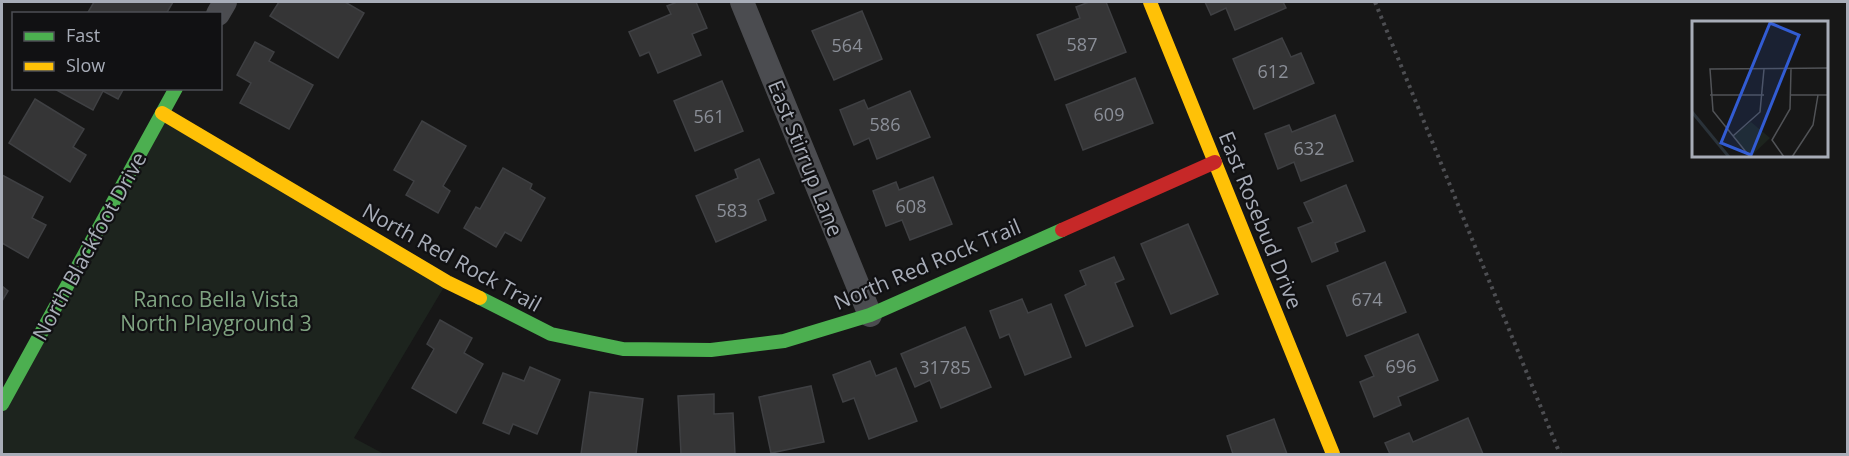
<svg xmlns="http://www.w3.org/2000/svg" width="1849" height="456" viewBox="0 0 1849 456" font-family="'Open Sans',sans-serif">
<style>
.green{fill:#1d241e}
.building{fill:#353536;stroke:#3f4043;stroke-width:1.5}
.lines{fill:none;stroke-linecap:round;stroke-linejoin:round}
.path{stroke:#4d4e52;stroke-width:4;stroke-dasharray:3 4.5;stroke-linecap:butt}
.street{stroke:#4b4c50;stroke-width:24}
.fast{stroke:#4caf50;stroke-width:14}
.slow{stroke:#ffc107;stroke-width:14}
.jam{stroke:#c62828;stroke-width:14}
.labels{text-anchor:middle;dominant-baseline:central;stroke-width:4.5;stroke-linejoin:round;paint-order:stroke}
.number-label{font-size:18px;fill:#8b8f98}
.street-label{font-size:21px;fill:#a8adb8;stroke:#111113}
.park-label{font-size:21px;fill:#7fa381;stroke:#111113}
.inset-river{fill:none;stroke:#2a3239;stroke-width:3}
.inset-road{fill:none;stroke:#515357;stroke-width:1.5}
.view{fill:#325cd3;fill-opacity:0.15;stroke:#325cd3;stroke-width:3}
.inset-edge{fill:none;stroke:#a8adb8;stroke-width:3}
</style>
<rect width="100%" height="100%" fill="#171717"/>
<path class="green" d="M162,113l285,169 -93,156 30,16h-382v-50z"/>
<g class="building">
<path d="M94,2h79l-7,12h-79z"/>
<path d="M279,2h66l19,11 -26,45 -68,-42z"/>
<path d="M677,2h19l11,26 -15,6 9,21 -43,18 -9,-21 -9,4 -11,-24 42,-18 -4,-8z"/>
<path d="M1089,2h17l20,50 -71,28 -18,-45 43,-17 -4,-11z"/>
<path d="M1205,2h78l3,6 -51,22 -9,-22 -15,7z"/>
<path d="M862,11l20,48 -48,21 -22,-49z"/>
<path d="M1282,38l9,19 10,-4 13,30 -60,26 -21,-50z"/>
<path d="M255,42l19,10 -5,9 44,24 -24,44 -49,-26 11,-20 -14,-8z"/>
<path d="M1135,78l18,45 -70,27 -17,-45z"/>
<path d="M722,81l21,50 -48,20 -21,-50z"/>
<path d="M53,88h71l-6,11 -15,-8 -10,19z"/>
<path d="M910,91l20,46 -53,22 -8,-21 -15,7 -14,-35 24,-10 4,9z"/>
<path d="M35,99l49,30 -11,18 13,8 -16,27 -61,-39z"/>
<path d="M1335,115l18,46 -52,20 -7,-19 -16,7 -13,-35 24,-9 3,7z"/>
<path d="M422,121l44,25 -23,40 7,5 -12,22 -32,-18 8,-14 -20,-11z"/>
<path d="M759,159l15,34 -16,7 8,20 -50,22 -20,-46 42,-18 -3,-8z"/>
<path d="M503,168l29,16 -2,5 15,9 -24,43 -16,-9 -9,15 -32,-19 12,-21 4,2z"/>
<path d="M2,175l41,22 -11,21 14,7 -18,33 -26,-15z"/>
<path d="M933,177l19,47 -42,16 -8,-20 -16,6 -13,-35 23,-9 3,8z"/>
<path d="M1346,185l19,46 -30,12 3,8 -26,11 -14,-34 15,-6 -9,-19z"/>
<path d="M1188,224l30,70 -47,20 -30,-70z"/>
<path d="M1114,257l10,22 -9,4 18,43 -47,20 -21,-51 21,-10 -6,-14z"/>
<path d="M1385,262l21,50 -59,24 -20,-50z"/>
<path d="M2,286l6,5 -6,10z"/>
<path d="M1022,299l6,14 23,-9 20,53 -46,18 -16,-41 -9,4 -10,-27z"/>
<path d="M440,320l32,18 -8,15 19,11 -27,49 -44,-25 22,-39 -7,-5z"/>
<path d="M965,327l26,60 -50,21 -11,-28 -15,7 -14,-33z"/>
<path d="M1418,334l20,46 -40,17 3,8 -27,12 -14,-35 14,-6 -9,-20z"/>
<path d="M870,361l6,15 20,-8 21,53 -48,18 -15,-41 -11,4 -10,-27z"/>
<path d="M530,367l30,13 -23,54 -24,-10 -4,10 -26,-11 20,-50 21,8z"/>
<path d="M811,386l13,56 -53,11 -12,-56z"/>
<path d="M590,392l53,7 -7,55h-55z"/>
<path d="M714,394v20l19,-1 2,41h-54l-3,-58z"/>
<path d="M1468,418l15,36h-93l-5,-11 24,-10 4,9z"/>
<path d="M1274,419l13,35h-54l-6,-18z"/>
</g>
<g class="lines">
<path class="path" d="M1375,2l185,452"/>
<g class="street">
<path d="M742,2l128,313"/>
<path d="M218,14l7,-12"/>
</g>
<g class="fast">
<path d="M480,298l71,36 72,15 88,1 73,-9 86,-26 192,-85"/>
<path d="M2,404l174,-316"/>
</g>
<g class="slow">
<path d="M1150,2l183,452"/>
<path d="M162,113l285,169 33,16"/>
</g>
<path class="jam" d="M1062,230l153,-68"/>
</g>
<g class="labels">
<g class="number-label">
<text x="1082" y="44">587</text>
<text x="847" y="45">564</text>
<text x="1273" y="71">612</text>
<text x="1109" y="114">609</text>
<text x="709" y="116">561</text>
<text x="885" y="124">586</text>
<text x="1309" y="148">632</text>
<text x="911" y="206">608</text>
<text x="732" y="210">583</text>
<text x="1367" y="299">674</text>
<text x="1401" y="366">696</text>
<text x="945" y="367">31785</text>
</g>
<g class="street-label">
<text transform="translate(806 158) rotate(68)">East Stirrup Lane</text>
<text transform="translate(1261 220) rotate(68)">East Rosebud Drive</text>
<text transform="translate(89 246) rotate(-61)">North Blackfoot Drive</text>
<text transform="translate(452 257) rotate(29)">North Red Rock Trail</text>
<text transform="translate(927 264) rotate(-23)">North Red Rock Trail</text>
</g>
<g class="park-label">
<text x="216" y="299">Ranco Bella Vista<tspan x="216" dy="24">North Playground 3</tspan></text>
</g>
</g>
<g transform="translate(1692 21)">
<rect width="136" height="136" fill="#171717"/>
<path d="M59,101l19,16 -20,19 -17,-21z" fill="#1d241e"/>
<path class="inset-river" d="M0,91l37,45"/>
<path class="inset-road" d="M18,74h54M99,74h38M41,115l27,-24 4,-43M58,136l-37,-46 -3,-42 119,-1M92,136l-12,-17 18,-31 1,-40M100,136l21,-32 5,-30"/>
<path class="view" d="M78,2l29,12 -48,120 -30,-12z"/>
<rect width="136" height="136" class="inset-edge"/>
</g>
<rect width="1849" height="456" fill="none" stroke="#a8adb8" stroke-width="6"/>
<rect x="12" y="12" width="210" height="78" fill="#111113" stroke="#4d4f55" stroke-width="1.5"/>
<rect x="24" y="32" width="30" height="9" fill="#4caf50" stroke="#4d4f55" stroke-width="1.5"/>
<text x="66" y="42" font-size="18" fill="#a8adb8">Fast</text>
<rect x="24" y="62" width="30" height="9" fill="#ffc107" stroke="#4d4f55" stroke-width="1.5"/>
<text x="66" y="72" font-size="18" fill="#a8adb8">Slow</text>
</svg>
